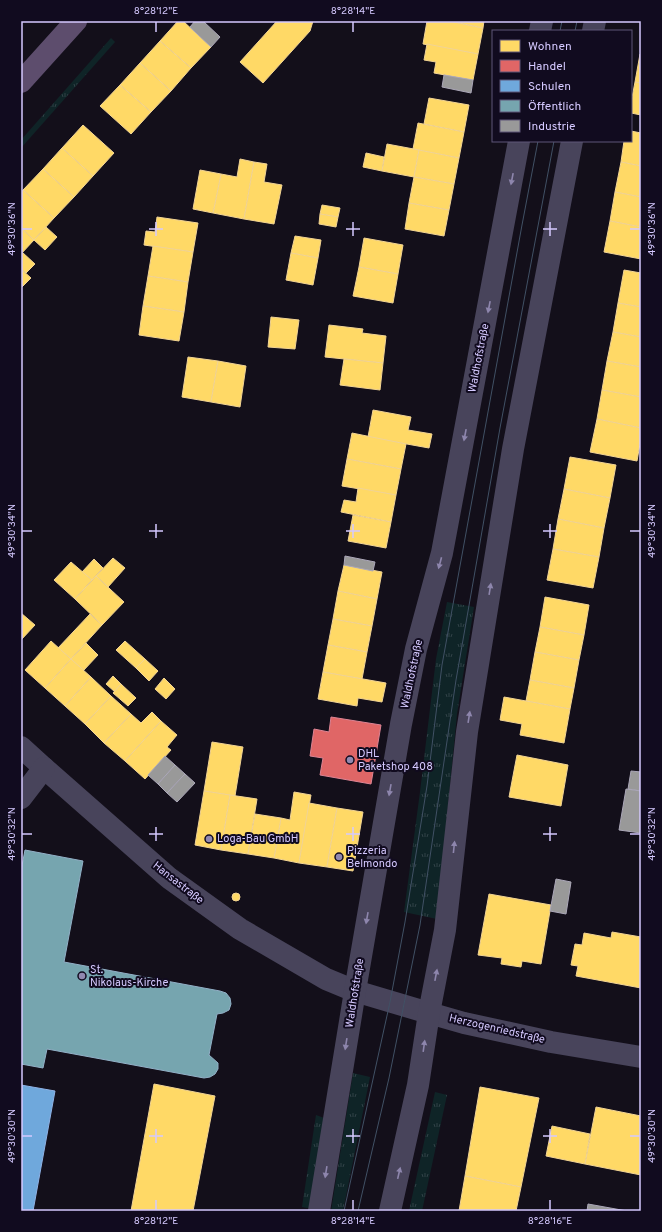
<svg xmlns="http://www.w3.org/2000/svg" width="662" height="1232" viewBox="0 0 662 1232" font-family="Overpass,sans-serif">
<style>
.grass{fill:url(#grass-tufts)}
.homes{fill:#ffd966;stroke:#f2d494}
.shops{fill:#e06666;stroke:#dd8494}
.schools{fill:#6fa8dc;stroke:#8eb2e6}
.public{fill:#76a5af;stroke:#92b0c7}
.industry{fill:#999;stroke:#aba7b8}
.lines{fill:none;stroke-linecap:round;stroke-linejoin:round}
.minor{stroke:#48445b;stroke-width:22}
.major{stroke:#5d4d6d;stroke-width:22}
.tram{stroke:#415165;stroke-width:1}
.oneway{fill:#8e86ad}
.ticks{fill:none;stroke:#d5c9ff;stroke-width:1.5}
.poi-dot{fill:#9188af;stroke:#110b1f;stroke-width:1.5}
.labels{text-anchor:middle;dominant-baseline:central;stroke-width:4;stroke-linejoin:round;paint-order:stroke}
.street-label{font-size:11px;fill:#d5c9ff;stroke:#110b1f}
.poi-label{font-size:11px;fill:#d5c9ff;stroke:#110b1f;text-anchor:start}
.neatline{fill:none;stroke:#d5c9ff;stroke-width:1.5}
.ticks-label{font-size:10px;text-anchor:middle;fill:#d5c9ff}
</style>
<defs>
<pattern id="grass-tufts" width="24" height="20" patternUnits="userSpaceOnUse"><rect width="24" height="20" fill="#0f2427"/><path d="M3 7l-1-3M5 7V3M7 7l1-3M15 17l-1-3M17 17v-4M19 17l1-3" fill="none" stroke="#314247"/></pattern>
</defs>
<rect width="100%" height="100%" fill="#130f1a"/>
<g class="grass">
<path d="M111,38l4,4 -94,106v-8z"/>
<path d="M447,602l27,5 -17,107 -20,205 -33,-7 16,-120 16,-133z"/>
<path d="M353,1073l17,4 -27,134h-12z"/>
<path d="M435,1092l12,3 -25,116h-13z"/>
<path d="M316,1115l8,3 -12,91 -10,-2z"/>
</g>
<g class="homes">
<path d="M178,21h5l28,26 -20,21 -31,-27z"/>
<path d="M277,21h36l-3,10 -47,52 -23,-21z"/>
<path d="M427,21h23l33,7 -5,26 -55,-10z"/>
<path d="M450,21h34l-1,7z"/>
<path d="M160,41l31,27 -20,23 -31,-28z"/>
<path d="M427,44l51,10 -5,26 -39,-7 2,-11 -12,-2z"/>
<path d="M640,54h1v29l-6,-1z"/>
<path d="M140,63l31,28 -20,21 -31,-27z"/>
<path d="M635,82l6,1v32l-10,-2v-10z"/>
<path d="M120,85l31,27 -20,22 -31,-28z"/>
<path d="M429,98l40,7 -5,27 -40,-8z"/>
<path d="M418,123l46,9 -5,26 -46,-9z"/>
<path d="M83,125l31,28 -21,23 -31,-28z"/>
<path d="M631,131l10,2v33l-20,-4 3,-21h7z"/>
<path d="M387,144l32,6 -5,27 -32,-6z"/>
<path d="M62,148l31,28 -19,21 -31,-28z"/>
<path d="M419,150l40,8 -5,26 -40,-7z"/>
<path d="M366,153l18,4 -2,14 -19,-4z"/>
<path d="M240,159l14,3 -10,57 -31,-6 8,-39 16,3z"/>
<path d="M254,162l13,2 -3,18 18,3 -8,39 -30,-5z"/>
<path d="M621,162l20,4v31l-26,-5z"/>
<path d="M43,169l31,28 -20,21 -31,-28z"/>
<path d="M200,170l21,4 -8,39 -20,-4z"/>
<path d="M414,177l40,7 -5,26 -40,-7z"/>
<path d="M23,190l31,28 -20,22 -13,-12v-35z"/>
<path d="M615,192l26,5v30l-31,-6z"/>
<path d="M409,203l40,7 -5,26 -39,-7z"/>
<path d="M322,205l18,3 -2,9 -18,-3z"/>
<path d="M320,214l18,3 -2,10 -17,-3z"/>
<path d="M157,217l41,6 -5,29 -49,-7 2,-14 9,1z"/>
<path d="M610,221l31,6v32l-37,-7z"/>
<path d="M46,227l11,10 -12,13 -11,-10z"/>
<path d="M21,228l13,12 -13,14z"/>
<path d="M295,236l26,4 -3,18 -27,-5z"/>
<path d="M364,238l39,7 -5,29 -39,-7z"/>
<path d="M153,246l40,6 -5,30 -40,-6z"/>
<path d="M22,252l13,12 -9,9 -5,-4v-15z"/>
<path d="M291,253l27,5 -5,27 -27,-5z"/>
<path d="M359,267l39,7 -5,29 -40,-7z"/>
<path d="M21,269l10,9 -9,9 -1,-1z"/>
<path d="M624,270l17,3v34l-23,-4z"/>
<path d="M148,276l40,6 -4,30 -41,-6z"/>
<path d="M618,303l23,4v30l-28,-5z"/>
<path d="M143,306l41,6 -5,29 -40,-6z"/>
<path d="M271,317l28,3 -4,29 -27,-2z"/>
<path d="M329,325l34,4 -1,4 24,3 -3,27 -58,-6z"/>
<path d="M613,332l28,5v30l-34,-6z"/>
<path d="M188,357l30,4 -7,41 -29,-5z"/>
<path d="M344,359l39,4 -3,27 -40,-5z"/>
<path d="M218,361l28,5 -6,41 -29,-5z"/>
<path d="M607,361l34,6v30l-39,-7z"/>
<path d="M602,390l39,7v31l-44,-9z"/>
<path d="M373,410l38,7 -3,13 24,4 -3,14 -61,-11z"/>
<path d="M597,419l44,9v10l-4,23 -47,-9z"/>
<path d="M352,433l54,11 -5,25 -54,-10z"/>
<path d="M570,457l46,8 -6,33 -46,-9z"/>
<path d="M347,459l54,10 -5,26 -54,-9z"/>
<path d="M358,488l38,7 -5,27 -50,-10 3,-12 12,2z"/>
<path d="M564,489l46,9 -6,30 -46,-9z"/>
<path d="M353,515l38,7 -5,26 -38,-7z"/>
<path d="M558,519l46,9 -5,29 -46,-8z"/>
<path d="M553,549l46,8 -6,31 -46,-8z"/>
<path d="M113,558l12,10 -17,19 -12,-11z"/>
<path d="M94,559l9,9 -11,12 -10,-8z"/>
<path d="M71,562l21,18 -17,19 -21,-19z"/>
<path d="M344,565l38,7 -5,27 -39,-8z"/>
<path d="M96,576l28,26 -22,23 -27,-26z"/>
<path d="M338,591l39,8 -5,27 -39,-7z"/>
<path d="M545,597l44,8 -5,30 -44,-8z"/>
<path d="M21,613l14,12 -14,15z"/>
<path d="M90,614l12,11 -31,34 -13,-11z"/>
<path d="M333,619l39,7 -5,26 -39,-7z"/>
<path d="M540,627l44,8 -5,25 -44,-8z"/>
<path d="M51,641l20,18 -26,29 -20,-18z"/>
<path d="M125,641l20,18 -9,9 -20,-18z"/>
<path d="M86,643l12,12 -15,16 -12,-12z"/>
<path d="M328,645l39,7 -5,27 -39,-7z"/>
<path d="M535,652l44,8 -5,28 -44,-8z"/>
<path d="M71,659l20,18 -26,29 -20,-18z"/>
<path d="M145,659l13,12 -9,10 -13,-13z"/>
<path d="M323,672l63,11 -4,19 -24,-4 -1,8 -39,-7z"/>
<path d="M113,676l8,8 -6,8 -9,-8z"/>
<path d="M91,677l20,19 -26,28 -20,-18z"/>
<path d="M164,678l11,11 -9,10 -11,-10z"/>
<path d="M530,680l44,8 -4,21 -44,-8z"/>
<path d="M121,684l15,14 -8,8 -15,-13z"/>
<path d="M111,696l20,18 -27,29 -19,-19z"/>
<path d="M504,697l66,12 -6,34 -44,-8 2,-11 -22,-4z"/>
<path d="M152,712l9,9 -36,40 -21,-18 27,-29 10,9z"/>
<path d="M161,721l16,14 -10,12 4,3 -26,29 -20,-18z"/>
<path d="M212,742l31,5 -8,49 -31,-5z"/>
<path d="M517,755l51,10 -7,41 -52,-9z"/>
<path d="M204,791l26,4 -9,55 -26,-5z"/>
<path d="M294,792l17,3 -12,68 -25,-5 7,-40 9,2z"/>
<path d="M230,795l27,4 -9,55 -27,-4z"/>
<path d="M309,803l28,5 -10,59 -28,-4z"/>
<path d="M337,808l26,4 -10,59 -26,-4z"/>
<path d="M255,814l26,4 -7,40 -26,-4z"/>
<circle cx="236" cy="897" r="4"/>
<path d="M489,894l62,11 -10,59 -19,-3 -1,6 -20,-3 1,-6 -24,-3z"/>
<path d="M612,932l29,5 -1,7h1v44l-65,-12 2,-10 -7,-1 4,-21 7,1 2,-12 27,5z"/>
<path d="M154,1084l61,12 -22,115h-62z"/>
<path d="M480,1087l59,11 -18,89 -56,-11z"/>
<path d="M596,1107l45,9v59l-56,-11z"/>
<path d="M552,1126l38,8 -5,30 -39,-8z"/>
<path d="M465,1176l56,11 -5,24h-57z"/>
</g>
<path class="shops" d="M331,717l50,8 -10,59 -51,-9 3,-17 -13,-2 4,-27 15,3z"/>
<path class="schools" d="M21,1085l34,6 -22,120h-12z"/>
<path class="public" d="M25,850l58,11 -19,101 156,29 6,2 4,5 1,6 -2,6 -6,3 -6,1 -8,41 9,8v6l-3,5 -5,3 -6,1 -157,-29 -4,19 -22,-4v-193z"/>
<g class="industry">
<path d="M195,21h8l17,16 -9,10 -21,-20z"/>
<path d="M444,75l29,5 -2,13 -29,-6z"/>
<path d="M345,556l30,6 -2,9 -29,-6z"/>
<path d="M165,756l10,9 -17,19 -10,-9z"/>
<path d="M175,765l10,9 -18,19 -9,-9z"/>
<path d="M631,771l10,1v19l-13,-2z"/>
<path d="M185,774l10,9 -18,19 -10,-9z"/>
<path d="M626,789l15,2v42l-22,-3z"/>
<path d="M556,879l15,3 -5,32 -16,-3z"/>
<path d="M588,1204l39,7h-40z"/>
</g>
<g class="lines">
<g class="minor">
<path d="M540,31l2,-10"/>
<path d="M593,31l2,-10"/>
<path d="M21,747l23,21 125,110 71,51 86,50 29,12 74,22 35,10 87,19 90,15"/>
<path d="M21,798l23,-30"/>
<path d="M319,1211l36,-220 46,-267 15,-75 26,-96 77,-412"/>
<path d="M390,1211l28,-126 11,-72 16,-83 22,-198 46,-283 59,-308"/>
</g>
<path class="major" d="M21,82l55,-61"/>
<g class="tram">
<path d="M560,31l2,-10"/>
<path d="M575,31l2,-10"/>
<path d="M344,1211l46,-209 15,-80 22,-136 15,-121 80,-440 16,-84"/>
<path d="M358,1211l31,-133 31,-153 36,-245 44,-252 54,-287"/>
</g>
</g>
<defs><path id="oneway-solid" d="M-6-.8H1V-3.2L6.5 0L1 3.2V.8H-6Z"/></defs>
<g class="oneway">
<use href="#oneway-solid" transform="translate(512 179) rotate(101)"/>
<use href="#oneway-solid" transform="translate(489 307) rotate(101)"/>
<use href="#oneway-solid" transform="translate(465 435) rotate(101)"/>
<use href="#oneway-solid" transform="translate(440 563) rotate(105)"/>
<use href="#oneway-solid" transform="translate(490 589) rotate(-81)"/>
<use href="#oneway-solid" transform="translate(469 717) rotate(-81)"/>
<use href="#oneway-solid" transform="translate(390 790) rotate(100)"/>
<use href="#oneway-solid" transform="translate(454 847) rotate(-84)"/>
<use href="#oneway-solid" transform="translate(367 918) rotate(100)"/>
<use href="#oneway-solid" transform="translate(436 975) rotate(-79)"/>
<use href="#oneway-solid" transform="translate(346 1044) rotate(99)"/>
<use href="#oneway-solid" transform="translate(424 1046) rotate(-82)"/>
<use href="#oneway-solid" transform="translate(326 1172) rotate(99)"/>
<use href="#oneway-solid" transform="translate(399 1173) rotate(-77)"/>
</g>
<path class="ticks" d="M156,22v10M353,22v10M156,222v14M353,222v14M550,222v14M22,229h10M149,229h14M346,229h14M543,229h14M630,229h10M156,524v14M353,524v14M550,524v14M22,531h10M149,531h14M346,531h14M543,531h14M630,531h10M156,827v14M353,827v14M550,827v14M22,834h10M149,834h14M346,834h14M543,834h14M630,834h10M156,1129v14M353,1129v14M550,1129v14M22,1136h10M149,1136h14M346,1136h14M543,1136h14M630,1136h10M156,1200v10M353,1200v10M550,1200v10"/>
<g class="poi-dot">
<circle cx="350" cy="760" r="4"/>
<circle cx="209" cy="839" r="4"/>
<circle cx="339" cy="857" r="4"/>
<circle cx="82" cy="976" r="4"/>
</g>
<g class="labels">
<g class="street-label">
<text transform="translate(479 358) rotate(-79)">Waldhofstraße</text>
<text transform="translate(412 674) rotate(-78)">Waldhofstraße</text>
<text transform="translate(178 883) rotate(38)">Hansastraße</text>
<text transform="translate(355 993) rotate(-81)">Waldhofstraße</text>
<text transform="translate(497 1029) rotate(13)">Herzogenriedstraße</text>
</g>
<g class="poi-label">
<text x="358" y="754">DHL<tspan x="358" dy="13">Paketshop 408</tspan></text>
<text x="217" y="839">Loga-Bau GmbH</text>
<text x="347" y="851">Pizzeria<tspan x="347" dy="13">Belmondo</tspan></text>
<text x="90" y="970">St.<tspan x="90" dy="13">Nikolaus-Kirche</tspan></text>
</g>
</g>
<rect width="662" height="1232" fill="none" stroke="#110b1f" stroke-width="44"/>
<rect x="492" y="30" width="140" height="112" fill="#110b1f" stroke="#5f5779"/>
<rect x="500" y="40" width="20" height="12" fill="#ffd966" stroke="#5f5779"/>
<text x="528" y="50" font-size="12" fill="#d5c9ff">Wohnen</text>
<rect x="500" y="60" width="20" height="12" fill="#e06666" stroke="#5f5779"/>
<text x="528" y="70" font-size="12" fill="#d5c9ff">Handel</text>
<rect x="500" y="80" width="20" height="12" fill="#6fa8dc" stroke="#5f5779"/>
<text x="528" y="90" font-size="12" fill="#d5c9ff">Schulen</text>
<rect x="500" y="100" width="20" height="12" fill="#76a5af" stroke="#5f5779"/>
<text x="528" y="110" font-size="12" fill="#d5c9ff">Öffentlich</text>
<rect x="500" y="120" width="20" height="12" fill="#999999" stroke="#5f5779"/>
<text x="528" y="130" font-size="12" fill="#d5c9ff">Industrie</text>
<rect x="22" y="22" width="618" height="1188" class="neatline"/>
<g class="ticks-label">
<text x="156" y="14">8°28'12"E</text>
<text x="353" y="14">8°28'14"E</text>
<text transform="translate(11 229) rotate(-90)" y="4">49°30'36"N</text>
<text transform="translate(651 229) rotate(-90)" y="4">49°30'36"N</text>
<text transform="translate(11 531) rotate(-90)" y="4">49°30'34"N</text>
<text transform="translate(651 531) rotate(-90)" y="4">49°30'34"N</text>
<text transform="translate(11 834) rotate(-90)" y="4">49°30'32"N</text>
<text transform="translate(651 834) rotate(-90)" y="4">49°30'32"N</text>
<text transform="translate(11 1136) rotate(-90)" y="4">49°30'30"N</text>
<text transform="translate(651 1136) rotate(-90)" y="4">49°30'30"N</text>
<text x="156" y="1224">8°28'12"E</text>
<text x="353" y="1224">8°28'14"E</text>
<text x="550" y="1224">8°28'16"E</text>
</g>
</svg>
